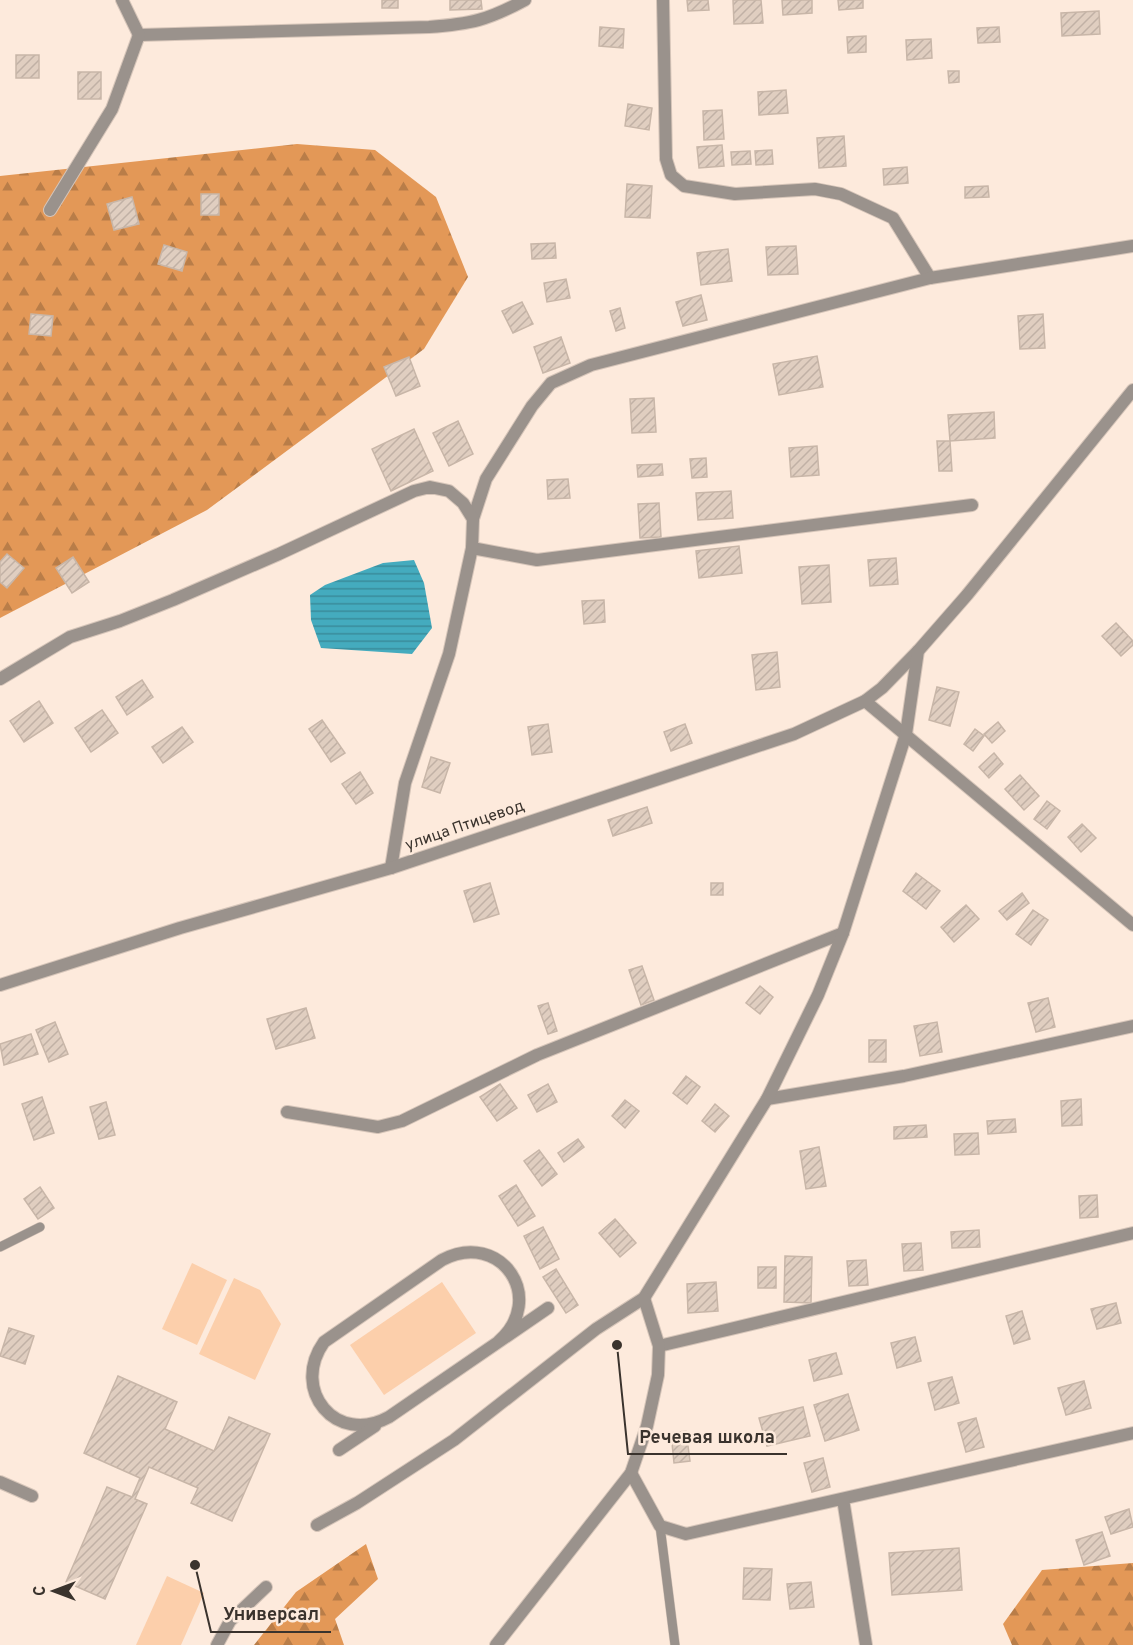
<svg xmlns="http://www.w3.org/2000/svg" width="1133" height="1645" viewBox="0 0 1133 1645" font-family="Overpass,sans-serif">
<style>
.green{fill:#fccfab}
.forest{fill:url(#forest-firs)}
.water{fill:url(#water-rules)}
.building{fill:url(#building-hatch);stroke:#c8b6a8;stroke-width:1.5}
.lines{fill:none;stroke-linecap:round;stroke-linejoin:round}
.service-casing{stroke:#d6c5b9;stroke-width:10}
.pedestrian-casing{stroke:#d6c5b9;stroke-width:14}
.minor-casing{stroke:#d6c5b9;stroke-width:14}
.service{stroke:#9a928c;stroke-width:9}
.pedestrian{stroke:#9a928c;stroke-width:12}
.minor{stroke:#9a928c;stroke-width:12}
.labels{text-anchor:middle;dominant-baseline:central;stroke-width:5;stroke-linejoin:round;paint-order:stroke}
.street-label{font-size:16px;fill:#3a332d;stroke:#fdeadc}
.leader{fill:none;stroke:#3a332d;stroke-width:2}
.callout-dot{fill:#3a332d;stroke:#fdeadc;stroke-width:2}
.callout-label{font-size:18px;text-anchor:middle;font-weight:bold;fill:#3a332d;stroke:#fdeadc;stroke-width:5;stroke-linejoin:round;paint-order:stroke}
</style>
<defs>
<pattern id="forest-firs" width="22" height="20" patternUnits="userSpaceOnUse" patternTransform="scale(1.5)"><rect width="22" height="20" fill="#e39857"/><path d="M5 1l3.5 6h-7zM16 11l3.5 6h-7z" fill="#b97d48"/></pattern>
<pattern id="water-rules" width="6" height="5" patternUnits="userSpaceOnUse" patternTransform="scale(1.5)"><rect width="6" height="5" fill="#44abbe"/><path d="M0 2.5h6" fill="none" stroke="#3a8c9b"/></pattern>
<pattern id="building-hatch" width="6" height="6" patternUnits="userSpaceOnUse" patternTransform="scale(1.5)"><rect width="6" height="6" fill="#e0cec0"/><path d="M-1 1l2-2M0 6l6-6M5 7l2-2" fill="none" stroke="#c1b1a5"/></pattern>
</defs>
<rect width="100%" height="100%" fill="#fdeadc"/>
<g class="green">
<path d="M192,1263l35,17 -30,65 -35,-16z"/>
<path d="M234,1278l26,12 21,34 -26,56 -56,-26z"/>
<path d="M442,1282l34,51 -92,62 -34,-50z"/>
<path d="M167,1576l37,17 -23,52h-45z"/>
</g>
<g class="forest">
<path d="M297,144l78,6 61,47 32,80 -44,72 -217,161 -207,108v-442z"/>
<path d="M366,1544l12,35 -43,40 9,26h-90l42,-53z"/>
<path d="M1133,1563v82h-121l-9,-21 39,-54z"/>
</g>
<path class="water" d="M414,560l10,23 8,45 -20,26 -91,-6 -10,-28 -1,-25 15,-10 58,-22z"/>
<g class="building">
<rect x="382" y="0" width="16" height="8"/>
<path d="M450,0h31l1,9 -32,1z"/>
<path d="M687,0h21l1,10 -21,1z"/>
<path d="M733,0h28l2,23 -29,1z"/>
<path d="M782,0h30v13l-29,2z"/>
<path d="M838,0h25v8l-24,2z"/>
<path d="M1099,11l1,23 -38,2 -1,-23z"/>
<path d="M600,27l24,2 -1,19 -24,-2z"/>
<path d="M999,27l1,15 -22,1 -1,-15z"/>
<path d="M866,36v16l-18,1 -1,-16z"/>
<path d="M931,39l1,19 -25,2 -1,-20z"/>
<rect x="16" y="55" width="23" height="23"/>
<path d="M948,71h11v11l-10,1z"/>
<rect x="78" y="72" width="23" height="27"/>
<path d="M786,90l2,23 -29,2 -1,-23z"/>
<path d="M628,104l24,4 -3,22 -24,-4z"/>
<path d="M722,110l2,29 -20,1 -1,-29z"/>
<path d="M844,136l2,30 -27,2 -2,-30z"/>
<path d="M722,145l2,21 -25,2 -2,-21z"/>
<path d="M772,150l1,14 -17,1 -1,-14z"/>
<path d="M750,151l1,13 -19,1 -1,-13z"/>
<path d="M907,167l1,16 -24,2 -1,-16z"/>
<path d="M627,184l25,2 -2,32 -25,-1z"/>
<path d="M988,186l1,11 -24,1v-11z"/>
<rect x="201" y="194" width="18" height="21"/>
<path d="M132,197l7,27 -25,6 -7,-26z"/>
<path d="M555,243l1,15 -24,1 -1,-15z"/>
<path d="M164,245l23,7 -5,19 -24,-7z"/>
<path d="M796,246l2,28 -30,1 -2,-28z"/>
<path d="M728,249l4,32 -31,4 -4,-32z"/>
<path d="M566,279l4,19 -23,4 -3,-19z"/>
<path d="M701,295l6,25 -24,6 -7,-24z"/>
<path d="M522,302l11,22 -20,9 -11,-22z"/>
<path d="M620,308l5,20 -9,3 -6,-20z"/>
<path d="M31,314l22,2 -2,20 -22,-2z"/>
<path d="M1043,314l2,34 -25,1 -2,-33z"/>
<path d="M561,337l9,26 -27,10 -9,-26z"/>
<path d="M817,356l6,31 -44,8 -6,-31z"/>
<path d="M409,357l11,29 -24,10 -12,-29z"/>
<path d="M654,398l2,34 -24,1 -2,-34z"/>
<path d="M994,412l1,26 -45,3 -2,-26z"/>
<path d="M458,421l15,33 -24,12 -16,-33z"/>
<path d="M414,429l19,42 -42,20 -19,-42z"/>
<path d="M937,441h13l2,30h-13z"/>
<path d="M817,446l2,29 -28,2 -2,-29z"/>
<path d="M706,458l1,19 -15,1 -2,-19z"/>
<path d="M662,464l1,11 -25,2 -1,-12z"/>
<path d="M568,479l2,19 -22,1 -1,-19z"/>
<path d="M731,491l2,27 -35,2 -2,-27z"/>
<path d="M659,503l2,34 -21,1 -2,-34z"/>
<path d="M739,546l3,27 -43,5 -3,-27z"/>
<path d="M7,554l17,14 -17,20 -7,-6v-20z"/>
<path d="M73,557l16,25 -17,11 -16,-25z"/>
<path d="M896,558l2,26 -28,2 -2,-26z"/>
<path d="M829,565l2,37 -29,2 -3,-37z"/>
<path d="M604,600l1,22 -21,2 -2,-23z"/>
<path d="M1116,623l17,18v4l-12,11 -19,-20z"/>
<path d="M777,652l3,35 -24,3 -4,-35z"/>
<path d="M142,680l11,17 -26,18 -11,-18z"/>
<path d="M937,687l22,5 -9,34 -21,-6z"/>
<path d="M39,701l14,22 -29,19 -14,-21z"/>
<path d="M102,710l16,23 -27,19 -16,-24z"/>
<path d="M322,720l23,33 -14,9 -22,-33z"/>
<path d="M998,722l7,9 -13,12 -8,-9z"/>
<path d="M548,724l4,28 -20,3 -4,-28z"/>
<path d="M685,724l7,19 -21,8 -7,-19z"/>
<path d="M182,727l11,15 -30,21 -11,-16z"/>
<path d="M975,729l9,7 -11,15 -9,-7z"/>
<path d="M994,753l9,11 -14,14 -10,-11z"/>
<path d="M431,757l19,6 -10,30 -18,-6z"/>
<path d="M360,772l13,21 -17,11 -14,-20z"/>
<path d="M1020,775l19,21 -15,14 -19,-21z"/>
<path d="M1047,801l13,10 -13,18 -13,-10z"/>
<path d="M647,807l5,16 -39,13 -5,-16z"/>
<path d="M1082,824l14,14 -15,14 -13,-15z"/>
<path d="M916,873l24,18 -14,18 -23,-18z"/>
<path d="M490,883l9,31 -25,8 -10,-31z"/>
<rect x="711" y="883" width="12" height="12"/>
<path d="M1022,893l7,10 -22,17 -8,-9z"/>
<path d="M966,905l13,14 -25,23 -13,-15z"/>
<path d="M1033,910l15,10 -17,25 -15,-11z"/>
<path d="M642,966l12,34 -13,5 -12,-35z"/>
<path d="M760,986l13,11 -13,17 -14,-11z"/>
<path d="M1048,998l7,29 -19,5 -8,-29z"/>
<path d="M548,1003l9,28 -9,3 -10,-28z"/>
<path d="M306,1008l9,30 -39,11 -9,-30z"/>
<path d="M55,1022l13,32 -19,8 -13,-32z"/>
<path d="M937,1022l5,30 -22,4 -6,-30z"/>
<path d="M31,1034l7,20 -34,11 -4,-21z"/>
<rect x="869" y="1040" width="17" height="22"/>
<path d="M686,1076l14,11 -13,17 -14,-11z"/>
<path d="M500,1084l17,24 -20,13 -17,-24z"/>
<path d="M548,1084l9,18 -20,10 -9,-17z"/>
<path d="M42,1097l12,36 -20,7 -12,-36z"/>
<path d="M1081,1099l1,26 -20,1 -1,-25z"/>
<path d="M625,1100l14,11 -14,17 -13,-12z"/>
<path d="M106,1102l9,33 -16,4 -9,-32z"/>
<path d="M715,1104l14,12 -14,16 -13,-11z"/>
<path d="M1015,1119l1,13 -28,2 -1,-13z"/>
<path d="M926,1125l1,12 -33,2v-12z"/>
<path d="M978,1133l1,21 -24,1 -1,-21z"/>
<path d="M578,1139l6,8 -20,15 -6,-9z"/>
<path d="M819,1147l7,39 -20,3 -6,-38z"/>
<path d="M539,1150l18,24 -15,12 -18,-25z"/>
<path d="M516,1185l19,31 -17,10 -19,-30z"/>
<path d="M40,1187l14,21 -16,11 -14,-20z"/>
<path d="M1097,1195l1,22 -18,1 -1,-22z"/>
<path d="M615,1219l21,24 -16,14 -21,-24z"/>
<path d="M543,1227l16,32 -19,10 -16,-33z"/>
<path d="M979,1230l1,17 -28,1 -1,-16z"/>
<path d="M921,1243l2,27 -19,1 -2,-27z"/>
<path d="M785,1256l27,1 -1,46 -27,-1z"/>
<path d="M866,1260l2,25 -19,1 -2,-25z"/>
<rect x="758" y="1267" width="18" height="21"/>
<path d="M556,1269l22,36 -12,8 -23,-36z"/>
<path d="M716,1282l2,29 -30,2 -1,-29z"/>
<path d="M1116,1303l5,20 -24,6 -6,-20z"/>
<path d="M1022,1311l8,28 -16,5 -8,-28z"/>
<path d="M9,1328l25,8 -9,28 -25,-8z"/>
<path d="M915,1337l6,24 -24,7 -6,-25z"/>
<path d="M836,1353l6,21 -28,7 -5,-21z"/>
<path d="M118,1376l59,26 -12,27 49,22 15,-34 41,17 -38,87 -41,-18 7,-15 -49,-21 -14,32 12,5 -42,95 -39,-17 41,-95 25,10 8,-19 -56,-25z"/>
<path d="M952,1377l7,26 -24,7 -7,-27z"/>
<path d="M1084,1381l7,27 -25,7 -8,-27z"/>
<path d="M848,1394l11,36 -34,11 -11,-36z"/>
<path d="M803,1407l7,29 -43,10 -8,-28z"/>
<path d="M976,1418l8,29 -18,5 -8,-29z"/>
<path d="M686,1431l4,30 -16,2 -3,-30z"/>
<path d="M823,1458l7,29 -18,5 -8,-29z"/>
<path d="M1129,1509l4,18 -22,7 -6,-17z"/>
<path d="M1102,1532l8,24 -26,9 -8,-25z"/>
<path d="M959,1548l3,42 -70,5 -3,-42z"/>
<path d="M744,1568l28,1 -2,31 -27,-1z"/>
<path d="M811,1582l3,25 -24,2 -3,-25z"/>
</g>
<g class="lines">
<defs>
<g id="service">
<path d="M0,1247l40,-20"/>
<path d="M660,1526l15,119"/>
</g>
<g id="pedestrian">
<path d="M498,1342c50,-43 3,-113 -56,-82l-118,82c-34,48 12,104 65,75l159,-109"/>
<path d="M339,1450l36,-24"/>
</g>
<g id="minor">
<path d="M122,0l17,35 290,-8c42,-3 59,-7 96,-27"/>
<path d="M663,0l3,159 5,16 13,11 51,8 80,-5 26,5 52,24 37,60"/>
<path d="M50,210l62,-101 27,-74"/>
<path d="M473,519l13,-40 46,-73 19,-23 40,-18 339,-87 203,-32"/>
<path d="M472,548l65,12 435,-55"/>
<path d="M0,679l70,-42 50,-16 53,-21 106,-46 135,-63 16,-4 19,4 14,12 10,16 -1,29 -23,106 -44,129 -14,85"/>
<path d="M865,701l268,224"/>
<path d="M0,985l180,-57 211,-60 403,-134 71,-33 17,-13 36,-37"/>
<path d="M767,1099l137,-23 229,-50"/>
<path d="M287,1112l91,15 24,-6 135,-66 306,-122"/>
<path d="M659,1346l474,-113"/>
<path d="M631,1473l29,53 26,8 447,-101"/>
<path d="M0,1482l32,14"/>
<path d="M843,1499l23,146"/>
<path d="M317,1525l40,-22 97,-63 142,-111 48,-31 123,-199 51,-104 25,-62 63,-199 12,-83 49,-56 166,-205"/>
<path d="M217,1645l13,-24 36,-34"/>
<path d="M496,1645l135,-172 16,-47 11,-51 1,-29 -15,-48"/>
</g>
</defs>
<use href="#service" class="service-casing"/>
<use href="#pedestrian" class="pedestrian-casing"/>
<use href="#minor" class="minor-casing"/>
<use href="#service" class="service"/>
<use href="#pedestrian" class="pedestrian"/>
<use href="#minor" class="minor"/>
</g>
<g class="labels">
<g class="street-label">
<text transform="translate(465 826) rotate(-19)">улица Птицевод</text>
</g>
</g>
<path class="leader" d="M617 1345L628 1454H787M195 1565L211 1632H331"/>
<g class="callout-dot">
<circle cx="617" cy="1345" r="6"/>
<circle cx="195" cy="1565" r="6"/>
</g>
<g class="callout-label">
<text x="707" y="1443">Речевая школа</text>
<text x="271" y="1620">Универсал</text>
</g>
<g transform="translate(54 1591) rotate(270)" stroke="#fdeadc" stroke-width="4.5" paint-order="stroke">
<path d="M0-4.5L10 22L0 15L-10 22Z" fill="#3a332d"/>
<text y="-9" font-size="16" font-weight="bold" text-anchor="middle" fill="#3a332d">С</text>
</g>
</svg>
